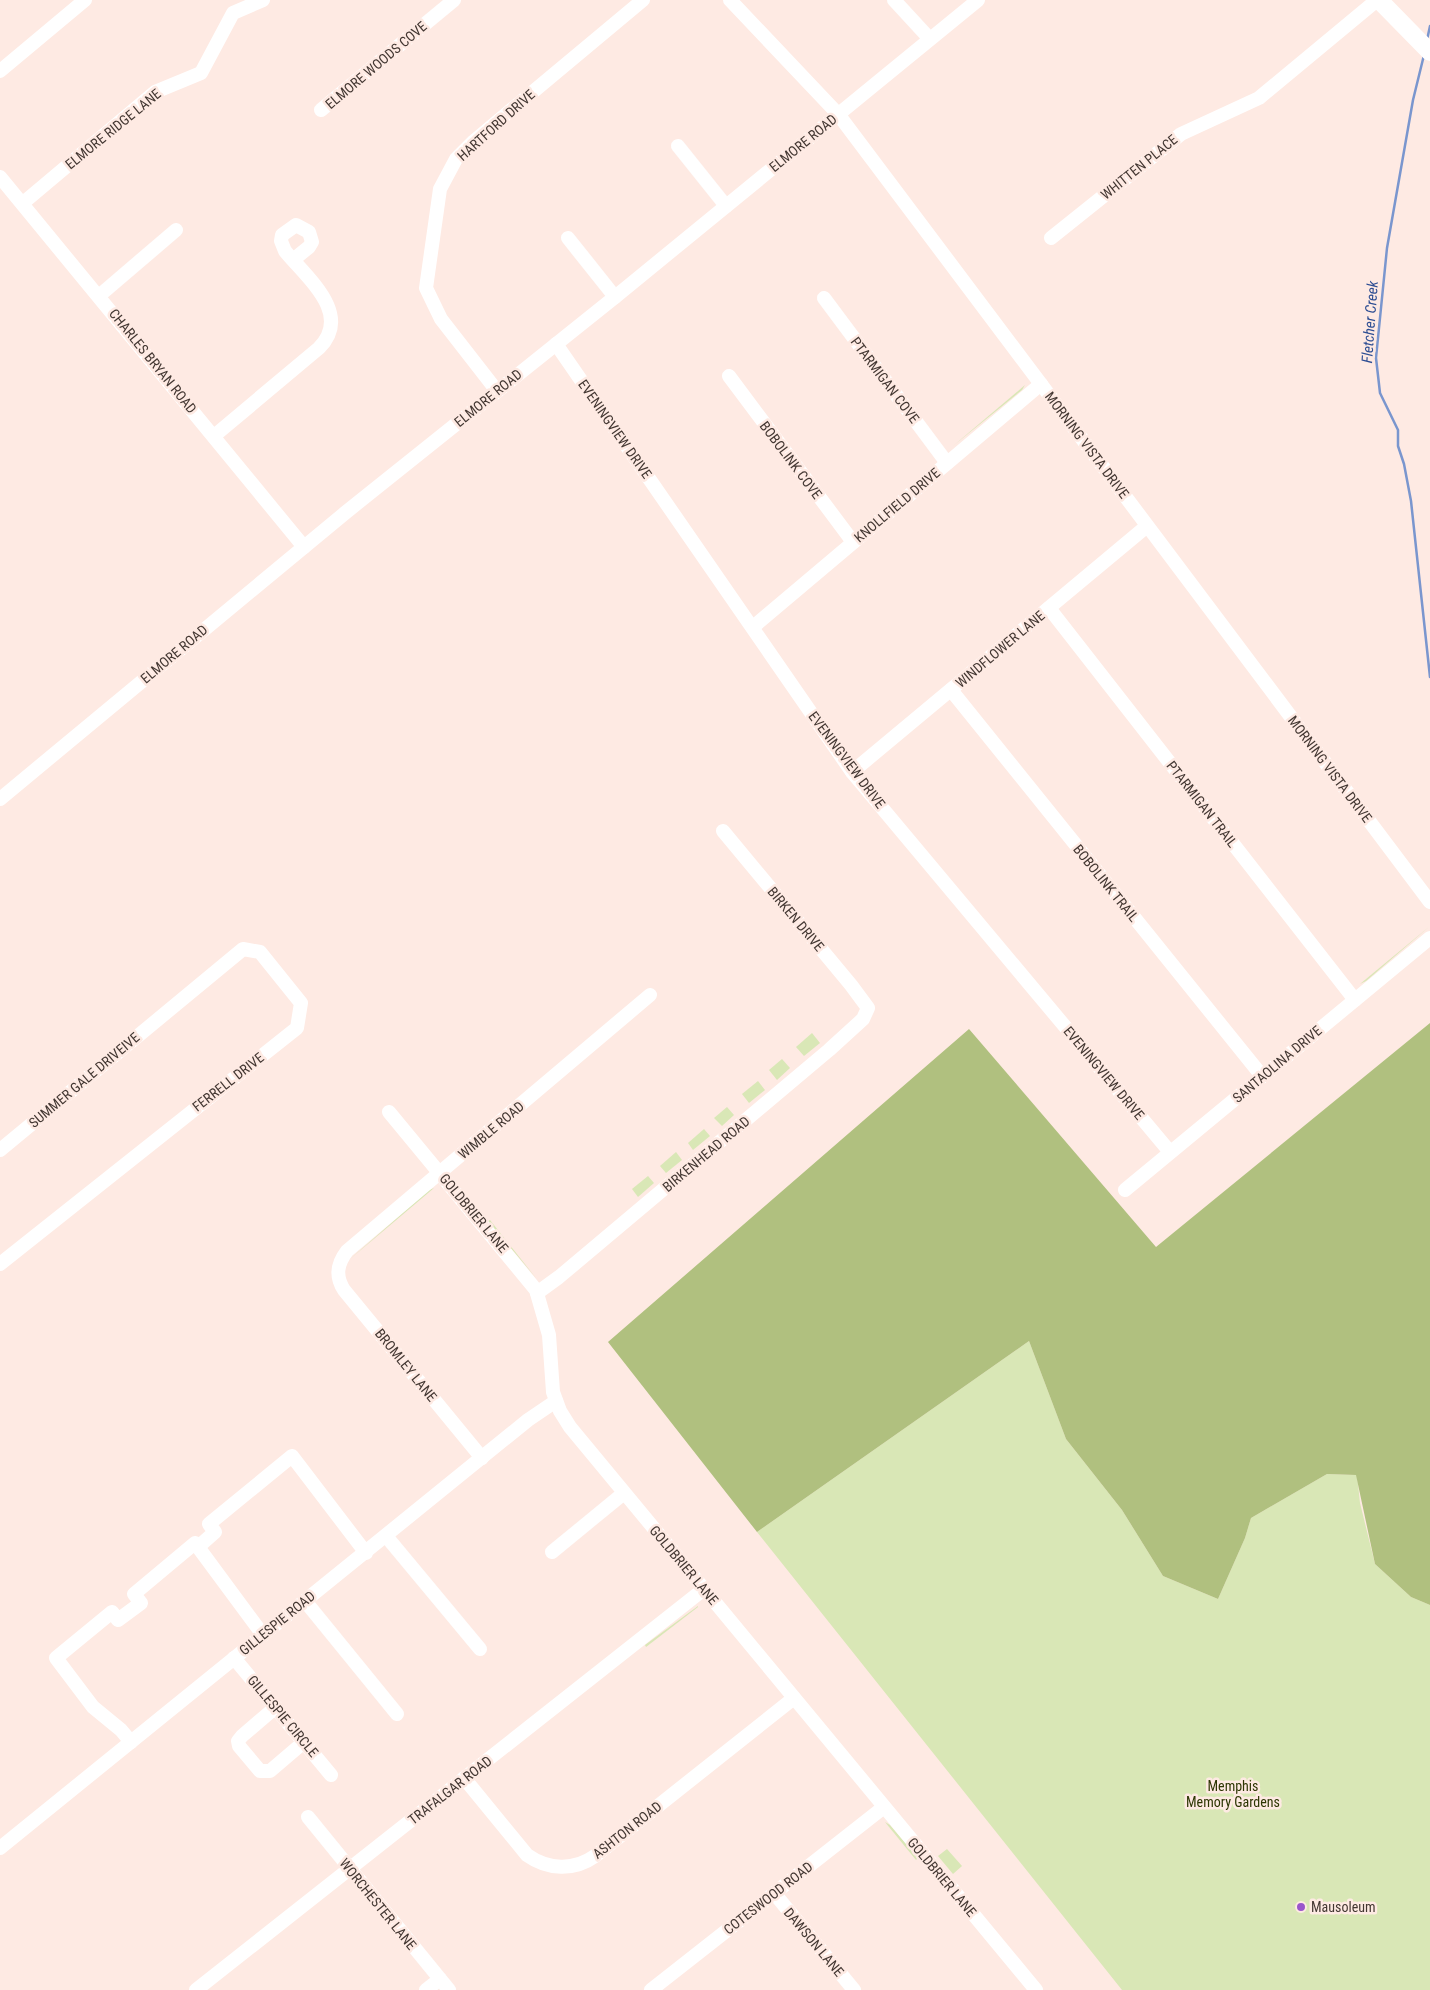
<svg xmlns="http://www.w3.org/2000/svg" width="1430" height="1990" viewBox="0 0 1430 1990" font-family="'Roboto Condensed',sans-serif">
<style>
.green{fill:#d9e7b6}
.forest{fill:#b0c07f}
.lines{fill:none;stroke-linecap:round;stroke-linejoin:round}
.stream{stroke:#7a96ce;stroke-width:2.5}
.minor{stroke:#fff;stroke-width:14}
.major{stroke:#fff;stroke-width:18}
.poi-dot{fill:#9956cb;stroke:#feeae3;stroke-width:2}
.labels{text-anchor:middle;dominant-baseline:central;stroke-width:5;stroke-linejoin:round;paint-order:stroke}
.street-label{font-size:14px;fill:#433732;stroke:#feeae3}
.park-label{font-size:14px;fill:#2d3603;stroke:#feeae3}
.poi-label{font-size:14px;fill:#433732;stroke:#feeae3;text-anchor:start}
.water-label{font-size:15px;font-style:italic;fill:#2e4e93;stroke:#feeae3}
</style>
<rect width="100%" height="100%" fill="#feeae3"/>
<g class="green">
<path d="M1025,385l-3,5 -69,56z"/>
<path d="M1430,926l-64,55 -6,3z"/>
<path d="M812,1033l8,10 -16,13 -8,-9z"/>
<path d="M782,1059l8,9 -13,12 -8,-10z"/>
<path d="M758,1081l7,9 -16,13 -7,-9z"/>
<path d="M727,1107l7,8 -12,11 -8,-8z"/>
<path d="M704,1129l6,7 -17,14 -5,-7z"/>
<path d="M676,1152l6,8 -16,13 -6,-7z"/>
<path d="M648,1176l6,7 -16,14 -6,-8z"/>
<path d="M434,1188l-85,72 80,-70z"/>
<path d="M490,1220l46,58 -48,-57z"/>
<path d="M1029,1341l37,98 56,71 41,66 55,23 27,-61 6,-20 76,-44 30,1 3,28 15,61 36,33 19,8v385h-308l-365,-458z"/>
<path d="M698,1606v1l-52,40 -1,-2z"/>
<path d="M885,1822l5,3 28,33 -2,2z"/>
<path d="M947,1849l15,17 -9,8 -15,-18z"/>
</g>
<path class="forest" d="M1430,1023v582l-19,-8 -36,-33 -19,-89 -29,-1 -76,44 -6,20 -27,61 -55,-23 -41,-66 -56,-71 -37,-98 -272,191 -149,-190 361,-313 187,218z"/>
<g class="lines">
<g class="stream">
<path d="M1427,40l3,-14"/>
<path d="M1424,55l-11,45 -26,148 -11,110 4,35 18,37v16l6,18 7,37 19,176"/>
</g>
<g class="minor">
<path d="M730,0l108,114 592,788"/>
<path d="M894,0l35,38"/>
<path d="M0,71l85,-71"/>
<path d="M321,110l133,-110"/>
<path d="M678,146l48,60"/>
<path d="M0,177l304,370"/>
<path d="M23,203l132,-111 46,-19 32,-60 30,-13"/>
<path d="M568,238l47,59"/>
<path d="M1051,238l130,-104 78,-36 118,-98"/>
<path d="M100,295l76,-65"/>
<path d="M824,298l123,165"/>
<path d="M556,344l296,428 318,380"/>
<path d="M729,376l124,166"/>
<path d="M497,391l-56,-72 -15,-31 14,-99 16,-30 18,-18 169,-141"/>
<path d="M214,436l105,-88c34,-34 -12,-70 -34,-97l-4,-10 1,-6 14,-10 13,7 3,10 -3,5 -16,13"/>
<path d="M1049,608l306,392"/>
<path d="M753,627l288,-243"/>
<path d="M951,690l311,386"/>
<path d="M852,772l295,-246"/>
<path d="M0,799l345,-286 270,-216 363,-297"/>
<path d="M389,1112l147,178 13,45 4,57 7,19 10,16 466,563"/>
<path d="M0,1150l243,-201 17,3 41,51 -4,25 -297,236"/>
<path d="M1125,1190l305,-252"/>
<path d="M537,1293l22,-16 270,-227 34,-31 5,-11 -17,-23 -128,-154"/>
<path d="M482,1458l-138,-168c-9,-14 -7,-26 3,-39l303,-256"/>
<path d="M386,1536l94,113"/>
<path d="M198,1547l65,88"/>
<path d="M552,1552l72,-59"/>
<path d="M305,1601l92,113"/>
<path d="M234,1658l97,117"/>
<path d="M276,1707l-34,29 -4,5 1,5 21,25h10l34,-29"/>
<path d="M131,1742l-10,-12 -28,-23 -37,-49 56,-46 6,8 23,-17 -7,-9 61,-51 3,4 17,-15 -6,-8 83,-68 74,97"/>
<path d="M464,1778l63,77c21,15 47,16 68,1l199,-158"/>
<path d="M308,1817l141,173"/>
<path d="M0,1848l528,-428 28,-19"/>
<path d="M774,1893l80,97"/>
<path d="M196,1990l508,-401"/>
<path d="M426,1990l14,-11"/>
<path d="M651,1990l233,-183"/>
</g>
<path class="major" d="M1379,0l51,52"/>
</g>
<circle class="poi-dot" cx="1301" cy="1907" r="5"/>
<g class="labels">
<g class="street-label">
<text transform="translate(376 65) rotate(-40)">ELMORE WOODS COVE</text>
<text transform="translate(496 125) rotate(-42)">HARTFORD DRIVE</text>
<text transform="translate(113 129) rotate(-39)">ELMORE RIDGE LANE</text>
<text transform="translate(803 143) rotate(-39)">ELMORE ROAD</text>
<text transform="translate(1139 167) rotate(-39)">WHITTEN PLACE</text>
<text transform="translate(153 361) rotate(51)">CHARLES BRYAN ROAD</text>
<text transform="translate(885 380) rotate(53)">PTARMIGAN COVE</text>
<text transform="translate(488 398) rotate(-39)">ELMORE ROAD</text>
<text transform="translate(615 429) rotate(55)">EVENINGVIEW DRIVE</text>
<text transform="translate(1087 445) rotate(53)">MORNING VISTA DRIVE</text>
<text transform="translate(791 460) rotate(53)">BOBOLINK COVE</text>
<text transform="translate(897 505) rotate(-40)">KNOLLFIELD DRIVE</text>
<text transform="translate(1000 649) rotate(-40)">WINDFLOWER LANE</text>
<text transform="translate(174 654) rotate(-40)">ELMORE ROAD</text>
<text transform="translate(847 760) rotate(53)">EVENINGVIEW DRIVE</text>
<text transform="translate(1330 769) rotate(53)">MORNING VISTA DRIVE</text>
<text transform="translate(1202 804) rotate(52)">PTARMIGAN TRAIL</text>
<text transform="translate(1106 883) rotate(51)">BOBOLINK TRAIL</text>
<text transform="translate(796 919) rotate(50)">BIRKEN DRIVE</text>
<text transform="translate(1277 1064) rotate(-40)">SANTAOLINA DRIVE</text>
<text transform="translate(1104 1073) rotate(50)">EVENINGVIEW DRIVE</text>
<text transform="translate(84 1080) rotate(-40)">SUMMER GALE DRIVEIVE</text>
<text transform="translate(228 1082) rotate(-38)">FERRELL DRIVE</text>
<text transform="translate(491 1130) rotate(-40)">WIMBLE ROAD</text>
<text transform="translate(706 1154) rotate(-40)">BIRKENHEAD ROAD</text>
<text transform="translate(474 1213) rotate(50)">GOLDBRIER LANE</text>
<text transform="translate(406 1365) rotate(51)">BROMLEY LANE</text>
<text transform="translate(684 1565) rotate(50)">GOLDBRIER LANE</text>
<text transform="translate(277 1623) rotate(-39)">GILLESPIE ROAD</text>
<text transform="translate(283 1716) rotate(50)">GILLESPIE CIRCLE</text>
<text transform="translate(450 1790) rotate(-38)">TRAFALGAR ROAD</text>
<text transform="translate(627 1830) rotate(-38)">ASHTON ROAD</text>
<text transform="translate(942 1877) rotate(50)">GOLDBRIER LANE</text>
<text transform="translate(768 1898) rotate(-38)">COTESWOOD ROAD</text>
<text transform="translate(378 1904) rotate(51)">WORCHESTER LANE</text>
<text transform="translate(814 1942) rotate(50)">DAWSON LANE</text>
</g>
<g class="park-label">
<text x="1233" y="1786">Memphis<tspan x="1233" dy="16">Memory Gardens</tspan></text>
</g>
<g class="poi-label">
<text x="1311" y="1907">Mausoleum</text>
</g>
<g class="water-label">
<text transform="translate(1370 322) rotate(-86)">Fletcher Creek</text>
</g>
</g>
</svg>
